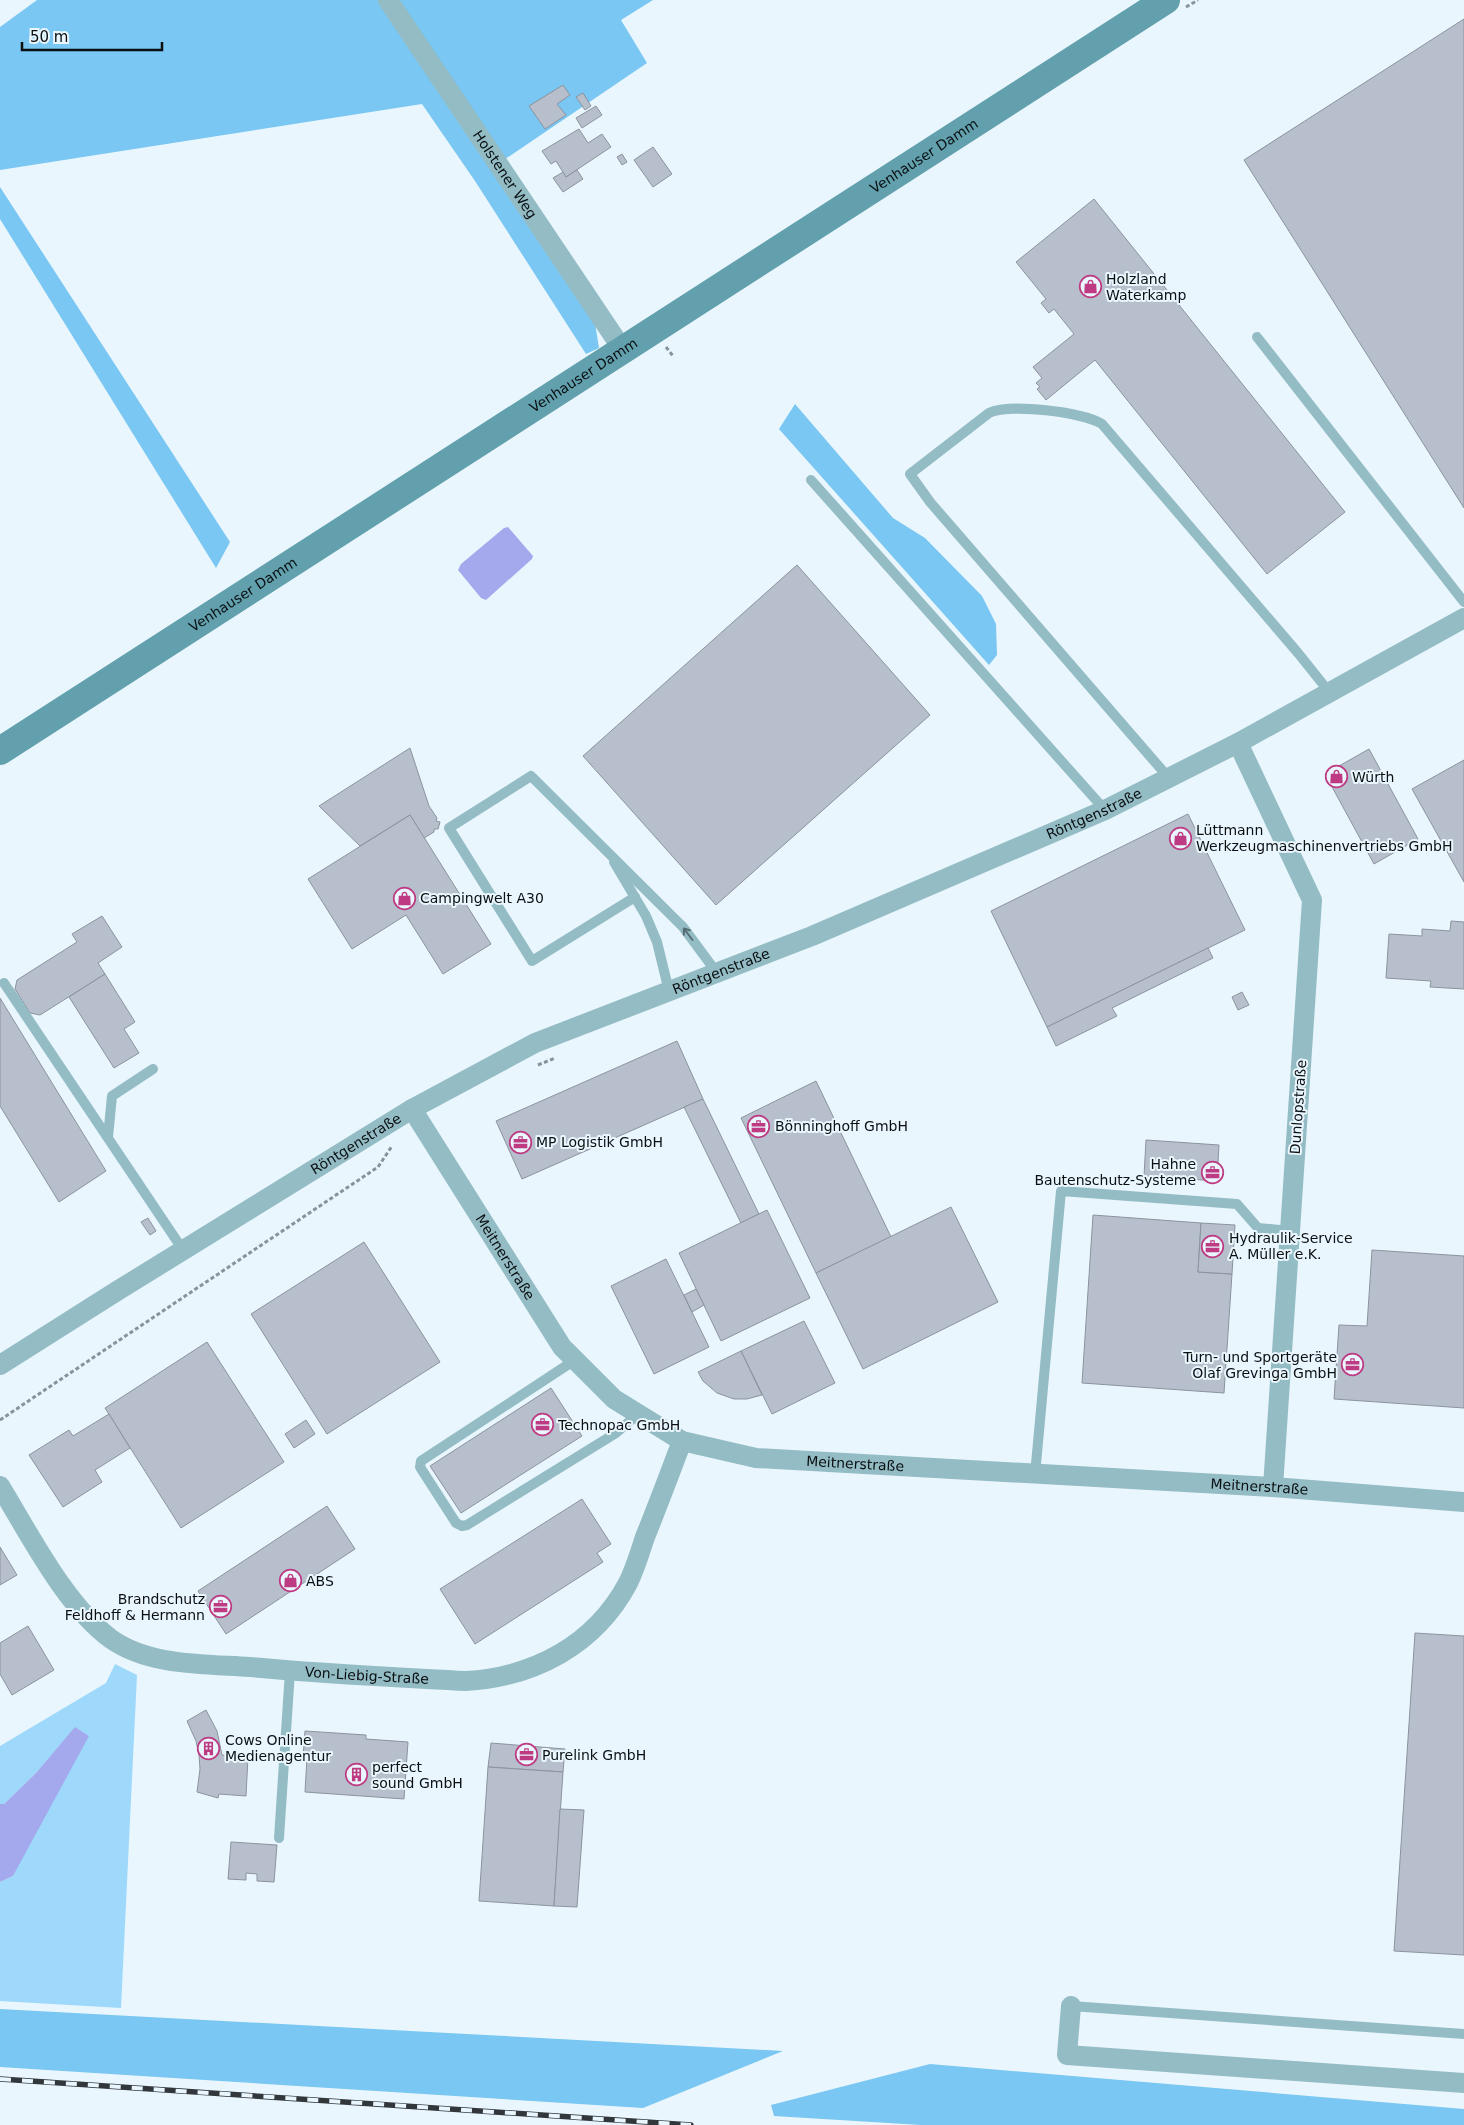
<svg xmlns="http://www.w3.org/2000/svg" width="1464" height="2125" viewBox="0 0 1464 2125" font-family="'DejaVu Sans',sans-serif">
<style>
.green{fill:#9ed9fb}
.forest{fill:#79c7f2}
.water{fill:#a4a9ed}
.building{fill:#b6bfcb;stroke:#8b939f}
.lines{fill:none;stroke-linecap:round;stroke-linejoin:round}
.path{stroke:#899298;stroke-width:3;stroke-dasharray:4 2.5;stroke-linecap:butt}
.lane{stroke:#94bcc4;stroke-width:10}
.street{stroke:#94bcc4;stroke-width:20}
.secondary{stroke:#61a0ac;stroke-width:28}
.rail-casing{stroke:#31373b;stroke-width:5.5}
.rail{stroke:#eaf6fd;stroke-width:4;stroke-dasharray:11;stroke-linecap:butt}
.oneway{stroke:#566e74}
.labels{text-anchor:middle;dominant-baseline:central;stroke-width:4;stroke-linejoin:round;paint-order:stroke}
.street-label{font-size:14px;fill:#0a0f12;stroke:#eaf6fd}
.poi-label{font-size:14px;fill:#0a0f12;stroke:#eaf6fd;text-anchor:start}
</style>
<rect width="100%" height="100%" fill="#eaf6fd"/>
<path class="green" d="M115,1664l22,11 -16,333 -121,-7v-119l13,-6 62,-148 -39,45 -32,31h-4v-58l106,-63z"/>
<g class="forest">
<path d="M37,0h616l-32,20 26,43 -149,101 97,159 4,25 -13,6 -111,-173 -53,-77 -422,66v-143z"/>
<path d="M0,187l230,355 -14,26 -216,-349z"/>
<path d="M795,404l98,114 32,20 57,58 14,28 1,31 -8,10 -210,-236z"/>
<path d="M0,2009l783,42 -140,57 -643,-41z"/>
<path d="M930,2064l534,45v16h-543l-147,-9 -3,-11z"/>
</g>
<g class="water">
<path d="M508,527l25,29 -1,3 -46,41 -5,-2 -23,-28 3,-6 43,-36z"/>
<path d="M75,1727l14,9 -76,140 -13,6v-78h4l32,-31z"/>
</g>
<g class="building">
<path d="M1464,19v489l-220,-348z"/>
<path d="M563,85l7,10 -13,9 9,11 -21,14 -16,-23z"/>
<path d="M583,93l8,13 -6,4 -9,-13z"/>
<path d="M596,106l6,9 -20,13 -6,-10z"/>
<path d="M579,129l9,14 14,-9 9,13 -45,30 -10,-16 -5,3 -9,-13z"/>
<path d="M653,147l19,27 -19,13 -19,-27z"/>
<path d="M622,154l5,8 -5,3 -5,-8z"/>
<path d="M577,170l6,9 -20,13 -10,-14 10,-6 3,5z"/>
<path d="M1094,199l251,313 -78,62 -172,-214 -49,40 -9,-11 3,-2 -4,-4 6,-5 -9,-11 41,-33 -20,-25 -5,4 -8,-10 5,-4 -30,-37z"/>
<path d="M797,565l133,150 -214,190 -133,-149z"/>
<path d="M410,748l19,58 8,12 -1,3 4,1 -2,7h-4v3l-10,6 -14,-23 -50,31 -41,-40z"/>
<path d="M1369,749l49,90 -44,25 -49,-90z"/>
<path d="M1464,760v122l-52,-93z"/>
<path d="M1188,814l57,116 -198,97 -56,-116z"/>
<path d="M410,815l81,129 -48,30 -37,-59 -54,34 -44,-70z"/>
<path d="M102,916l20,31 -24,16 7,11 -65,41 -10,-2 -15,-24 2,-9 60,-38 -5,-8z"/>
<path d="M1451,921l13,1v67l-34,-2 1,-6 -45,-3 3,-44 33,2v-7l28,2z"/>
<path d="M1208,948l5,10 -101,50 5,8 -61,30 -9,-19z"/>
<path d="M105,974l30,48 -11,7 15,24 -25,15 -45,-71z"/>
<path d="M1242,992l7,13 -11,5 -6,-13z"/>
<path d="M0,998l106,173 -47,31 -59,-96z"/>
<path d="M677,1041l26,58 -181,80 -26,-58z"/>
<path d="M816,1081l75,156 -75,36 -75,-155z"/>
<path d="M703,1099l56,115 -18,9 -57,-116z"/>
<path d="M1146,1140l73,5 -2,36 -73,-5z"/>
<path d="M951,1207l47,95 -135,67 -47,-96z"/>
<path d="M767,1210l43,88 -89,43 -42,-88z"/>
<path d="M1093,1215l108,8 -3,49 34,2 -8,119 -142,-10z"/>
<path d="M148,1218l8,13 -6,4 -9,-13z"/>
<path d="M1201,1223l34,2 -3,49 -34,-2z"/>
<path d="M364,1242l76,120 -113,72 -76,-120z"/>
<path d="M1372,1250l92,6v152l-130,-9 5,-74 28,1z"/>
<path d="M666,1259l43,88 -55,27 -43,-88z"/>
<path d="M696,1289l8,16 -12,7 -8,-17z"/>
<path d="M804,1321l31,62 -63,31 -31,-63z"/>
<path d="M207,1342l77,120 -103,66 -76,-120z"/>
<path d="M741,1351l21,44 -15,4h-13l-17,-6 -14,-12 -5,-9z"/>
<path d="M551,1388l31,48 -121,77 -31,-47z"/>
<path d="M109,1414l21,34 -35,22 7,12 -39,25 -34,-52 40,-25 4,6z"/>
<path d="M306,1420l9,14 -21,14 -9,-14z"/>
<path d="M582,1499l29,45 -14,9 6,9 -128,82 -35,-55z"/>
<path d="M327,1506l28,43 -129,85 -28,-43z"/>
<path d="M0,1547l17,28 -17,10z"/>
<path d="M28,1626l26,44 -42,25 -12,-21v-31z"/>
<path d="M1415,1633l49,3v319l-70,-4z"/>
<path d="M206,1710l11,21 5,24 26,2 -2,39 -27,-2 -1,4 -21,-6 3,-23 -1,-14 -3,-14 -9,-20z"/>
<path d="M305,1731l61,4v4l42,3 -4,57 -99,-7 2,-35h-4z"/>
<path d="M491,1743l74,6 -2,23 -75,-5z"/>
<path d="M488,1767l75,5 -9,134 -75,-5z"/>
<path d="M560,1809l24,1 -7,97 -23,-1z"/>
<path d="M231,1842l46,3 -3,37 -17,-1v-7l-11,-1v7l-18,-1z"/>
</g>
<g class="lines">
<g class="path">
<path d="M1186,7l12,-7"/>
<path d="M666,347l7,9"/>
<path d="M538,1065l17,-7"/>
<path d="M0,1420l378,-253 14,-21"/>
</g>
<g class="lane">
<path d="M1257,337l207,265"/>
<path d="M811,480l294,330"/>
<path d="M1168,777l-238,-275 -20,-28 79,-61c20,-10 94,-1 113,11l196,229 32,40"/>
<path d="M614,862l32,54 11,26 12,49"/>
<path d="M635,897l-103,64 -83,-133 82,-52 152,151 34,46"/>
<path d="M4,983l179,267"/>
<path d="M108,1137l4,-41 41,-27"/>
<path d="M575,1360l-154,101 -1,6 36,56 6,3 5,-1 149,-92 22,-19"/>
<path d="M1035,1475l26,-284 176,13 21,24 32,3"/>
<path d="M279,1838l11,-167"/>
<path d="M1071,2006l393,28"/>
</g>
<g class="street">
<path id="s1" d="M388,0l235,350"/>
<path d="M1238,743l74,157 -39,587"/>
<path id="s2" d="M412,1109l150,238 52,52 68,42 74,17 517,29 191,15"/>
<path id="s3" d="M0,1365l117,-74 295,-182 123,-66 277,-107 293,-126 133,-67 226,-125"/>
<path id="s4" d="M0,1486c30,49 65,119 111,153 38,27 94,25 139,28 72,7 144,10 216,14 68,-4 129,-36 162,-98 7,-14 12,-31 17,-46 13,-32 25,-64 37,-96"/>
<path d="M1071,2006l-4,49 397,28"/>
</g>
<path class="secondary" id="s5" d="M0,751l1166,-751"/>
<defs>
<path id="rail" d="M0,2079l691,46"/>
</defs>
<use href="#rail" class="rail-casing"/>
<use href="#rail" class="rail"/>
</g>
<defs><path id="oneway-shaft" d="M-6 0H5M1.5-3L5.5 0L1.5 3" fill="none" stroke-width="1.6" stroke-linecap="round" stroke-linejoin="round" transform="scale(1.25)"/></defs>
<use class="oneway" href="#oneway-shaft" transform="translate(688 934) rotate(-127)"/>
<defs>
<symbol id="shop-ring" viewBox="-11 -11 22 22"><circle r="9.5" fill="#eaf6fd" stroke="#be3b83" stroke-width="1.5"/><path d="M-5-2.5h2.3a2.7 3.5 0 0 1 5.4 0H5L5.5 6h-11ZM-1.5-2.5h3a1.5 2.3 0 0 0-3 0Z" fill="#be3b83"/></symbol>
<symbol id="office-ring" viewBox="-11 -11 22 22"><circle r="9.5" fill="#eaf6fd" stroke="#be3b83" stroke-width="1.5"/><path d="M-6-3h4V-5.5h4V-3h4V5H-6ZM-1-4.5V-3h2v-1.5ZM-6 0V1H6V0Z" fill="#be3b83"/></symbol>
<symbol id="building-ring" viewBox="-11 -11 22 22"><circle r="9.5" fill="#eaf6fd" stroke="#be3b83" stroke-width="1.5"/><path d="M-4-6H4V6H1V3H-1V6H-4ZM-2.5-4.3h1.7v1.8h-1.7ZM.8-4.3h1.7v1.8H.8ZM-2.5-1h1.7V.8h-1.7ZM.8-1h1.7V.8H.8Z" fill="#be3b83"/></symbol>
</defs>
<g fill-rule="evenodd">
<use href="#shop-ring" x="1078" y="274" width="25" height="25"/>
<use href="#shop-ring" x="1324" y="764" width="25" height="25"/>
<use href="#shop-ring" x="1168" y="826" width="25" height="25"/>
<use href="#shop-ring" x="392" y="886" width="25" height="25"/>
<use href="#office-ring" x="746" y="1114" width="25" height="25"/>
<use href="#office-ring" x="508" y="1130" width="25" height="25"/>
<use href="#office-ring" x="1200" y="1160" width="25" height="25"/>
<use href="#office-ring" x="1200" y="1234" width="25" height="25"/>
<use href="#office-ring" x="1340" y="1352" width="25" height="25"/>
<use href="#office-ring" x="530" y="1412" width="25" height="25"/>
<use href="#shop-ring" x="278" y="1568" width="25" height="25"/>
<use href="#office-ring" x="208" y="1594" width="25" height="25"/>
<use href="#building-ring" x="196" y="1736" width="25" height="25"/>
<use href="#office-ring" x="514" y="1742" width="25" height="25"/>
<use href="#building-ring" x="344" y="1762" width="25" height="25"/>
</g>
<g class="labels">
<g class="street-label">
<text stroke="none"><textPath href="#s5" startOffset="1099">Venhauser Damm</textPath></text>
<text stroke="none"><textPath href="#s1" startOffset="210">Holstener Weg</textPath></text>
<text stroke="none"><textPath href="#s5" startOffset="694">Venhauser Damm</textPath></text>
<text stroke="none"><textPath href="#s5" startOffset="289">Venhauser Damm</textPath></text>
<text stroke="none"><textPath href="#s3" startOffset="1229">Röntgenstraße</textPath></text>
<text stroke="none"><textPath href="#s3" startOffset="824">Röntgenstraße</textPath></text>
<text transform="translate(1298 1107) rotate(-86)">Dunlopstraße</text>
<text stroke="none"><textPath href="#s3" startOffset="419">Röntgenstraße</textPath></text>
<text stroke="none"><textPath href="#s2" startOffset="175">Meitnerstraße</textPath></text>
<text stroke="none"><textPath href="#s2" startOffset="610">Meitnerstraße</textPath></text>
<text stroke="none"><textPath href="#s2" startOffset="1015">Meitnerstraße</textPath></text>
<text stroke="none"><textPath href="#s4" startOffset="451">Von-Liebig-Straße</textPath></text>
</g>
<g class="poi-label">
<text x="1106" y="279">Holzland<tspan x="1106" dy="16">Waterkamp</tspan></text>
<text x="1352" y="777">Würth</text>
<text x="1196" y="830">Lüttmann<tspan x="1196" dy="16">Werkzeugmaschinenvertriebs GmbH</tspan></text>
<text x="420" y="898">Campingwelt A30</text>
<text x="775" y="1126">Bönninghoff GmbH</text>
<text x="536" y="1142">MP Logistik GmbH</text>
<text x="1196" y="1164" text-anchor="end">Hahne<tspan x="1196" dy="16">Bautenschutz-Systeme</tspan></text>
<text x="1229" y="1238">Hydraulik-Service<tspan x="1229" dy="16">A. Müller e.K.</tspan></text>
<text x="1337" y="1357" text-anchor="end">Turn- und Sportgeräte<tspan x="1337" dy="16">Olaf Grevinga GmbH</tspan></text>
<text x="558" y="1425">Technopac GmbH</text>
<text x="306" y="1581">ABS</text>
<text x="205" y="1599" text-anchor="end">Brandschutz<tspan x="205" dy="16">Feldhoff &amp; Hermann</tspan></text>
<text x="225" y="1740">Cows Online<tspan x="225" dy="16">Medienagentur</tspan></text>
<text x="542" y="1755">Purelink GmbH</text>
<text x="372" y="1767">perfect<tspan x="372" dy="16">sound GmbH</tspan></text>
</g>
</g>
<path d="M22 42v8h140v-8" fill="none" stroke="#0a0f12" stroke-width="2.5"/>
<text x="30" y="42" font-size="15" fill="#0a0f12" stroke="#eaf6fd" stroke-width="4" paint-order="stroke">50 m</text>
</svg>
